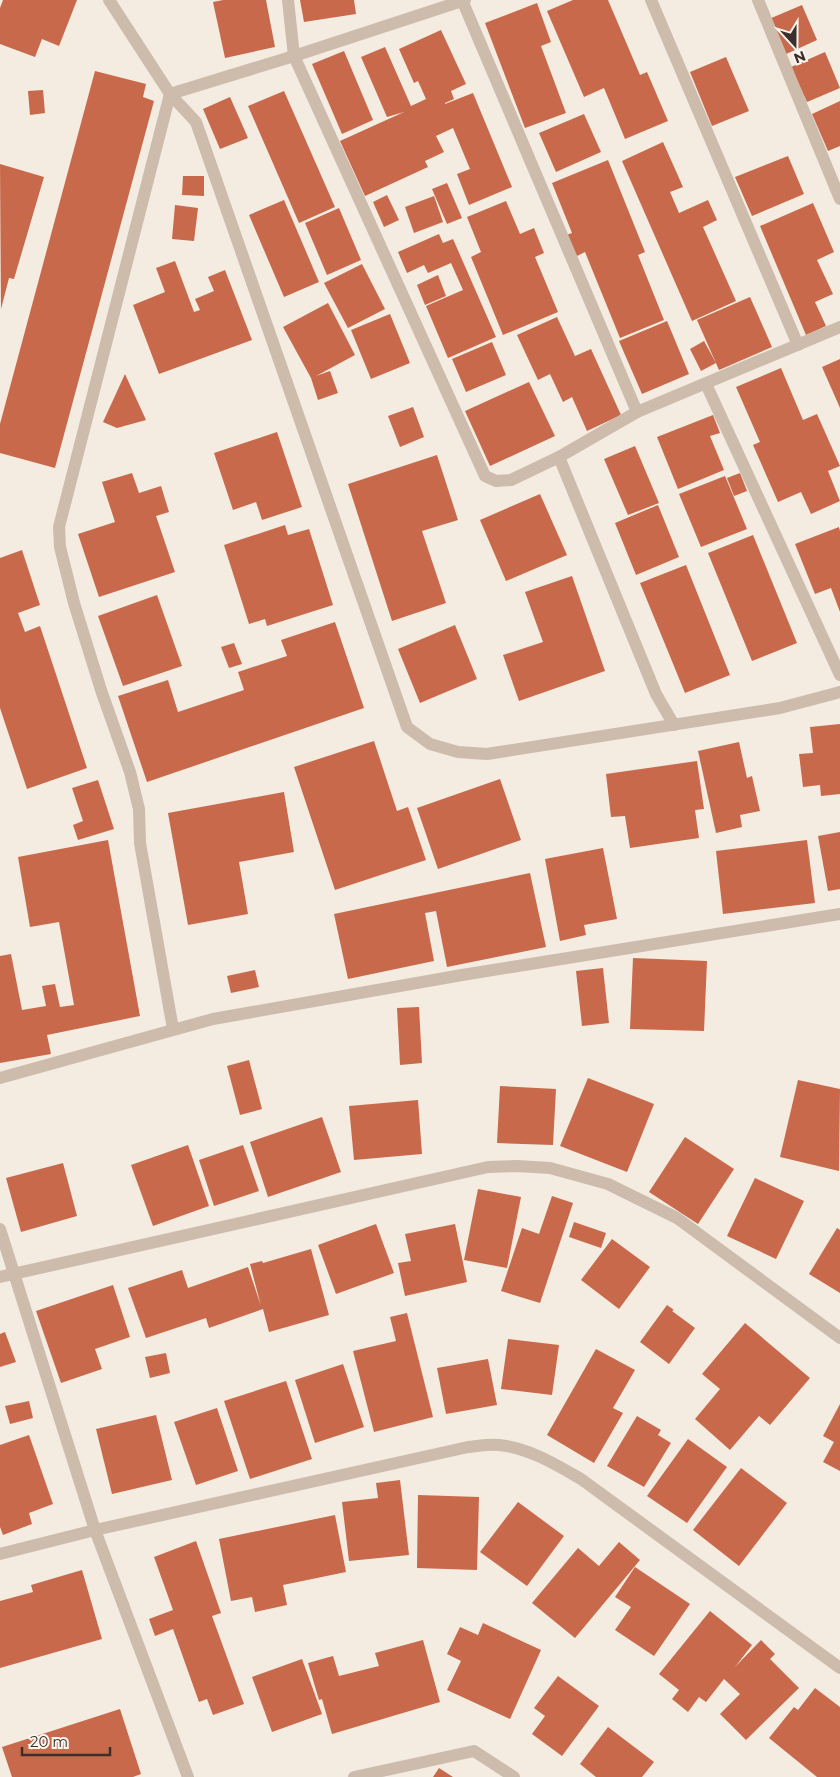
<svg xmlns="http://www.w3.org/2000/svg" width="840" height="1777" viewBox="0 0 840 1777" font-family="Montserrat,sans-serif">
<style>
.building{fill:#c8694b}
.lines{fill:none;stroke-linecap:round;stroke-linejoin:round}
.minor{stroke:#cdbbac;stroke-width:12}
</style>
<rect width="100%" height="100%" fill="#f4ebe1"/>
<g class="building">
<path d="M3,0h74l-18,46 -17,-7 -7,18 -35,-13v-36z"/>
<path d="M223,0h43l9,47 -50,11 -12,-56z"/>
<path d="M300,0h54l2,14 -52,8z"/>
<path d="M573,0h35l32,75 7,-3 21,49 -43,18 -21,-51 -20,9 -37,-86z"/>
<path d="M537,3l14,39 -10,4 25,67 -41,15 -40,-105z"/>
<path d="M802,5l15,35 -33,15 -15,-36z"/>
<path d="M441,30l25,54 -15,7 3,8 -9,4v1l28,-11 39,94 -43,18 -12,-31 13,-5 -17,-41 -17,8 8,16 -19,9 3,6 -63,29 -25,-55 64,-29 -17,5 -26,-60 24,-10 26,59 15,-7 -8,-18 -4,2 -15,-34z"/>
<path d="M344,51l29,69 -31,14 -30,-70z"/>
<path d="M825,52l15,36 -33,14 -16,-35z"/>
<path d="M726,57l23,54 -37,15 -22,-54z"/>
<path d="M95,71l51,13 -3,13 11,4 -99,367 -55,-15v-29z"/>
<path d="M43,90l2,23 -15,2 -2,-24z"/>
<path d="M284,91l51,116 -36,16 -51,-117z"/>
<path d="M230,97l18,41 -28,11 -17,-40z"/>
<path d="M840,101v45l-12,5 -16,-37z"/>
<path d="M584,114l17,38 -45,20 -17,-39z"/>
<path d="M663,142l20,45 -13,5 9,21 29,-13 9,20 -14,7 33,74 -44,20 -70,-160z"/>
<path d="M788,156l16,38 -52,22 -17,-39z"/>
<path d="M608,160l37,92 -7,3 26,65 -44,18 -35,-86 -10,5 -9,-22 6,-2 -20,-50z"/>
<path d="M0,164l44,13 -30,102 -5,-1 -8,31z"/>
<path d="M183,176h21v20l-22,-1z"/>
<path d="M447,183l15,35 -15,6 -15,-35z"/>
<path d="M387,195l12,25 -15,7 -11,-25z"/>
<path d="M434,196l9,26 -29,11 -9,-26z"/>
<path d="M284,200l35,82 -35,15 -35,-82z"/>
<path d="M506,201l14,33 14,-6 10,25 -9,4 23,55 -55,23 -32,-78 10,-5 -14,-35z"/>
<path d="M813,203l21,49 -17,8 16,34 -18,8 11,24 -20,9 -46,-109z"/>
<path d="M175,205l23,3 -4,33 -22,-2z"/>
<path d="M339,208l22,52 -34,15 -22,-52z"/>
<path d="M439,234l4,9 10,-4 43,98 -48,21 -22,-52 37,-16 -12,-27 -23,10 -4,-8 -17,8 -9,-21z"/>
<path d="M175,261l19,51 6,-2 -5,-11 19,-8 -6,-14 17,-7 27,70 -93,34 -26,-69 32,-13 -9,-24z"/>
<path d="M362,264l23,45 -37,19 -24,-45z"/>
<path d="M438,275l8,21 -21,9 -8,-20z"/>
<path d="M750,297l22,50 -53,23 -22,-50z"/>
<path d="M328,303l27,52 -39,21 14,-5 8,22 -20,7 -7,-22 -28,-51z"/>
<path d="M390,314l20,49 -39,16 -20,-49z"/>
<path d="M557,317l18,39 16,-7 30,66 -34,16 -15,-34 -9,5 -13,-28 -12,6 -21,-45z"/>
<path d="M667,321l22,53 -47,20 -23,-53z"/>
<path d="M704,341l12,22 -15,8 -11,-22z"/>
<path d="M492,342l14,33 -40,17 -14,-33z"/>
<path d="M840,359v49l-18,-41z"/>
<path d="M781,368l22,52 14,-6 23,52 -12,5 12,30 -29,13 -10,-22 -23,10 -25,-57 7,-3 -24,-55z"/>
<path d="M125,374l21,46 -29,8 -14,-6z"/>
<path d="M529,382l26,54 -65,30 -25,-55z"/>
<path d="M413,407l11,30 -24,10 -12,-31z"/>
<path d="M713,415l7,18 -10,3 14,34 -46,19 -21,-52z"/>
<path d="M277,432l25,75 -40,13 -6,-18 -23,8 -19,-57z"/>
<path d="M635,446l24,57 -31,12 -24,-56z"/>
<path d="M437,455l21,65 -36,11 24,72 -54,18 -44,-137z"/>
<path d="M132,473l7,20 22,-7 8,26 -13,4 19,56 -76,25 -21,-63 37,-12 -13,-40z"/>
<path d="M740,473l7,18 -13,5 -7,-18z"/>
<path d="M725,476l22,53 -46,18 -22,-53z"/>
<path d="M540,494l27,61 -61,26 -26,-61z"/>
<path d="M658,505l21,52 -43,18 -21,-52z"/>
<path d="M285,525l3,10 21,-6 24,76 -66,21 -2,-7 -16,5 -25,-79z"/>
<path d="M839,527l1,4v81l-9,-24 -16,6 -20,-50z"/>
<path d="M753,535l44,108 -45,18 -44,-108z"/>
<path d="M22,550l18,55 -22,8 7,19 15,-6 47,142 -60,21 -27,-81v-150z"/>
<path d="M686,565l44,110 -45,18 -45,-110z"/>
<path d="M572,576l33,95 -86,30 -16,-46 40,-13 -18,-50z"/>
<path d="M157,595l25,71 -59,20 -25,-70z"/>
<path d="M335,622l29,86 -217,74 -29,-86 50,-16 10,32 66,-22 -6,-18 49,-16 -6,-16z"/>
<path d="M455,625l22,54 -57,24 -22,-54z"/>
<path d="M234,643l8,21 -13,4 -8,-21z"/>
<path d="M840,724v70l-19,2 -1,-11 -17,2 -4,-33 14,-1 -3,-26z"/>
<path d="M374,741l23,70 11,-4 18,53 -91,30 -41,-123z"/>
<path d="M739,742l8,36 5,-2 8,35 -20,4 2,12 -26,6 -18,-82z"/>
<path d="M697,761l7,48 -9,1 4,28 -69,10 -5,-32 -14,1 -5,-43z"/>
<path d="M500,779l21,61 -83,29 -21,-61z"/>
<path d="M98,780l16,49 -36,11 -5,-15 10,-4 -11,-33z"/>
<path d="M284,792l10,60 -55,10 9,52 -60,11 -20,-112z"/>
<path d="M840,832v57l-12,2 -10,-55z"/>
<path d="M108,840l32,176 -93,19 4,19 -51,9v-107l11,-2 11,56 24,-4 -4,-20 13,-2 5,23 14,-2 -15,-83 -29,5 -12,-70z"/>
<path d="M807,840l8,63 -92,11 -7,-63z"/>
<path d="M603,848l14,71 -33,6 2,10 -26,6 -15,-82z"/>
<path d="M530,873l16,74 -99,20 -11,-56 -11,2 9,48 -86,18 -14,-65z"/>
<path d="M633,958l74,3 -3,70 -74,-2z"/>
<path d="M603,968l6,55 -27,3 -6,-55z"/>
<path d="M255,970l4,17 -28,6 -4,-17z"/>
<path d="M419,1007l3,56 -22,2 -3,-57z"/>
<path d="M249,1060l13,49 -22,6 -13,-49z"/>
<path d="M588,1078l66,26 -27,68 -67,-26z"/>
<path d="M798,1080l42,9 -1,82 -59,-14z"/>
<path d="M500,1086l56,3 -3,56 -56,-2z"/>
<path d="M418,1100l4,54 -68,6 -5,-54z"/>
<path d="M322,1117l19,55 -73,25 -18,-55z"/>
<path d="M685,1137l49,32 -36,55 -49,-32z"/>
<path d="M188,1145l21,61 -56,20 -22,-61z"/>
<path d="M243,1145l16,46 -45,15 -15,-46z"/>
<path d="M63,1163l14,53 -56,16 -15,-54z"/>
<path d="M755,1178l49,23 -28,58 -49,-23z"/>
<path d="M478,1189l43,8 -14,71 -43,-8z"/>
<path d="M552,1196l21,7 -33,100 -39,-12 21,-63 17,6z"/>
<path d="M574,1222l32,11 -5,15 -32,-11z"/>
<path d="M376,1224l18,49 -58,21 -18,-49z"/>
<path d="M455,1224l12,58 -62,14 -7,-33 13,-2 -6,-27z"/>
<path d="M837,1228l3,2v63l-31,-19z"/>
<path d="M612,1239l38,28 -31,42 -38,-29z"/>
<path d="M311,1249l18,66 -60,17 -6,-23 -54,19 -3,-10 -60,20 -18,-50 54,-18 6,18 60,-21 13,39 -11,-42 12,-3 1,2z"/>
<path d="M113,1285l17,52 -35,12 7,20 -41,14 -25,-72z"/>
<path d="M667,1305l7,5 -2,1 23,17 -26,36 -29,-22z"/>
<path d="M407,1313l26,104 -59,15 -21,-81 43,-10 -6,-24z"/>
<path d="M745,1323l65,55 -40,47 -11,-9 -29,34 -35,-31 25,-30 -18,-15z"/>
<path d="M5,1332l11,30 -16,5v-33z"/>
<path d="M508,1339l51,6 -7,50 -51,-6z"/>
<path d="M596,1349l39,21 -22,38 10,5 -29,50 -47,-28z"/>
<path d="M166,1353l4,20 -20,5 -5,-21z"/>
<path d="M488,1359l9,46 -51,9 -9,-46z"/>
<path d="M343,1364l21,63 -49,16 -20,-63z"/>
<path d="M286,1381l26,78 -62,20 -26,-78z"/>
<path d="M29,1401l4,17 -23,6 -5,-18z"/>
<path d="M840,1404v67l-17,-9 11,-20 -11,-6z"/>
<path d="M217,1408l21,63 -42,14 -22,-63z"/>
<path d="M156,1415l16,65 -60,14 -16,-65z"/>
<path d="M637,1416l24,14 -3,5 13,8 -27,44 -37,-21z"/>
<path d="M29,1435l24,69 -24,9 3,11 -29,11 -3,-8v-82z"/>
<path d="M688,1439l39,28 -40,56 -40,-27z"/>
<path d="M741,1468l46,35 -48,63 -46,-36z"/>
<path d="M400,1480l9,75 -60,6 -7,-59 36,-4 -2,-15z"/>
<path d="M418,1495l61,2 -2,73 -60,-2z"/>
<path d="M518,1502l46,34 -37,50 -47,-34z"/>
<path d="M335,1515l11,57 -63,13 4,20 -32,7 -3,-15 -21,4 -12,-62z"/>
<path d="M196,1541l25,72 -9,3 32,88 -31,11 -6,-16 -8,3 -26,-73 -18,7 -6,-17 24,-9 -19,-53z"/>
<path d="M619,1542l21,18 -65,78 -43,-35 46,-55 21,18z"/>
<path d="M635,1567l55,37 -36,52 -39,-26 16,-23 -16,-10z"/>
<path d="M82,1570l20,69 -102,29v-67l33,-9 -2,-7z"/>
<path d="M710,1611l42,34 -17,22 26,-27 14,14 -5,5 29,29 -53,52 -26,-26 20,-20 -16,-15 -18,23 -7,-5 -11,15 -16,-13 7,-9 -20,-16z"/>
<path d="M483,1623l58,27 -31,69 -63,-29 14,-29 -14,-7 13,-27 18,8z"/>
<path d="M423,1640l17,62 -108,32 -10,-35 -3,1 -11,-37 25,-7 6,20 40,-10 -4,-13z"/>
<path d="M302,1659l20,55 -50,18 -20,-55z"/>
<path d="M558,1676l41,30 -37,50 -30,-22 13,-18 -11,-8z"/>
<path d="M815,1688l25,19v70h-23l-48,-39 25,-31 4,3z"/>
<path d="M120,1709l21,65 -8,3h-121l-10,-30z"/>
<path d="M608,1727l46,35 -12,15h-46l-16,-13z"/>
<path d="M439,1768l14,9h-20z"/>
</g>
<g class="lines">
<g class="minor">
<path d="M109,0l61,94 26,28 211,605 23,17 28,8 29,2 293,-46 60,-16"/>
<path d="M288,0l6,56 191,420 11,5 15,-1 48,-23 78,-45 203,-85"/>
<path d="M462,0l175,412"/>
<path d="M651,0l147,345"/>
<path d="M758,0l82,199"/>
<path d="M706,384l134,291"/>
<path d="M559,457l97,237 18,31"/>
<path d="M173,1029l-33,-186 -1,-34 -9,-37 -29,-82 -27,-87 -14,-56 -1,-20 111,-433 124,-38 171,-56"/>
<path d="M0,1078l213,-59 249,-44 378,-61"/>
<path d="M0,1229l95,301 93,247"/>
<path d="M0,1277l488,-110 29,-1 33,2 58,16 69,34 163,120"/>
<path d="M0,1554l95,-24 373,-83c10,-1 21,-3 31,-2 30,3 56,19 82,34l259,189"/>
<path d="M354,1777l120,-26 40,26"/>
</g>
</g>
<g transform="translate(795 45) rotate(159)" stroke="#fbf5ee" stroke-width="4" paint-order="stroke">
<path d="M0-4L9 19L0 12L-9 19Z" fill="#3b302b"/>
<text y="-8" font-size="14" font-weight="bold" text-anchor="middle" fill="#3b302b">N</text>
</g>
<path d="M22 1747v8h88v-8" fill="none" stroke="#3b302b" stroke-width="2.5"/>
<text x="30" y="1747" font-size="15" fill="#3b302b" stroke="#fbf5ee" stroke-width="4" paint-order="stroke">20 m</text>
</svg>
